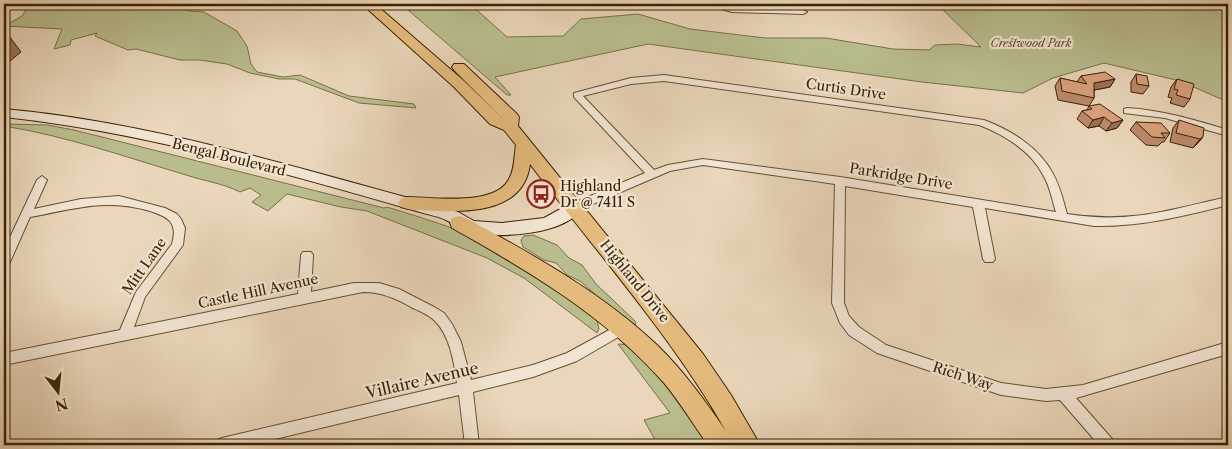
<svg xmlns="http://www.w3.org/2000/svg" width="1232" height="449" viewBox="0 0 1232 449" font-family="'Libre Caslon Text',serif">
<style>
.green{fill:#b9bd8e;stroke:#7a7048}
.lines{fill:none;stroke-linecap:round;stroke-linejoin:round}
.minor-casing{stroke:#675030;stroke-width:2}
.secondary-casing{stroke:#3b2302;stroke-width:2}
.primary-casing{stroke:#3b2302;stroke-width:2}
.minor{fill:#f1e4d2;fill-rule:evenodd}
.secondary{fill:#f1e4d2;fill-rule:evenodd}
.primary{fill:#e5bb7d;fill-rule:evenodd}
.wall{fill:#bb8a6c;stroke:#3b2302}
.shaded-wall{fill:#997158;stroke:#3b2302}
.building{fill:#daa17d;stroke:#3b2302}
.labels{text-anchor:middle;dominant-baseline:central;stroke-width:4.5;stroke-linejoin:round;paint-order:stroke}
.far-park-label{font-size:11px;font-style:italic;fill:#5a4a25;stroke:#f1e4d2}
.street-label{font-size:14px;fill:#3b2302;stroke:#f1e4d2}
.poi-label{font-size:14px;fill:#3b2302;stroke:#f1e4d2;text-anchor:start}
.near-street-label{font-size:16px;fill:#3b2302;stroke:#f1e4d2}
</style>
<rect width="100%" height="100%" fill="#ead6ba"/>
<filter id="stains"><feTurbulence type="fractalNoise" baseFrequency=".004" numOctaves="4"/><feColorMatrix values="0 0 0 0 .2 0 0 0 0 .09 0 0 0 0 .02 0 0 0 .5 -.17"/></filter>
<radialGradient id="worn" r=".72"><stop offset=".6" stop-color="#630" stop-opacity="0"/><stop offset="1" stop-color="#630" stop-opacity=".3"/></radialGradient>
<g class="green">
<path d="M30,4h135l25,7 14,1 33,19 10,15 4,18 6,8 26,5 17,-2 49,21 65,8 2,4 -57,-5 -64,-24h-16l-29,-6 -23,-9 -27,-4h-20l-44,-11 -8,1 -33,-14 2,-3 -26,7 -1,5 -16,4 8,-20 -57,-3 17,-10z"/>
<path d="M401,4h69l37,33 56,-1 18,-17 57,-5 52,15 75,9h61l67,11 36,1 6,-5 22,-1 24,3 -44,-43h291v98l-48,-21 -76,-18 -51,15 -30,15 -101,-11 -274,-38 -153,33 16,18h-4z"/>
<path d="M4,124l44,1 26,5 310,78 3,-1c45,14 94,28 134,54 26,18 51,39 76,59l2,9 -2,4 -73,-55 -37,-20 -120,-47 -26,-4 -54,-13 -19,17 -16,-9 9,-7 -11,-7 -10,4c-18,-9 -36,-11 -54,-17 -60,-18 -120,-39 -182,-49z"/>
<path d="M533,235l24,10 12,13 13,7 14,19 39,37 1,6 -5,-1 -51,-45 -13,-6 -11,-12 -12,-3 -21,-13 -2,-7 3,-4z"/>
<path d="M618,344l13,1c30,31 59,64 82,100h-55l-14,-25 26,-7z"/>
</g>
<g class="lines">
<defs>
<g id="minor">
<path d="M528,4h43c-10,6 -33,6 -43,0z"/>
<path d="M703,4h13l16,4 71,2 4,2 -4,2 -71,-2z"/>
<path d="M664,75l320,45c27,10 56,28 69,54 7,12 10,26 14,40 63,10 101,-4 161,-17v8c-44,11 -88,22 -134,21l-109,-18 10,51 -2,3h-8l-2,-3 -10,-52 -128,-21 -1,117 5,13 10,11 27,18 115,38 45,6 37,-4 145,-43v12l-152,44 37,42 2,5h-16l-39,-45 -14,1 -45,-6 -124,-42 -28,-18 -9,-12 -8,-20 3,-119 -132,-19 -33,6 -91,39h-8l-1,-3 1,-3 74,-31 -71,-76v-4l57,-15zM664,81l315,44c24,9 52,26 64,50 7,11 9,25 13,37l-216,-35 -137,-18 -35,6 -14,5 -71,-74 48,-12z"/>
<path d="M1127,108c35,2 68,12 101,22v6l-63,-18 -41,-5v-4z"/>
<path d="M42,176l5,4 -13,29 47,-10 38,-3 46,12 12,6 4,5 4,9 -2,17 -38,52 -11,30 164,-33 3,-39 2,-3h8l2,3 -2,37 43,-9h25l20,6 35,18 10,6 8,11 9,18 10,38 62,-15 34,-12 55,-30 5,1 1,4 -1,4 -50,29 -44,16 -60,15 6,53h-14l-6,-50 -209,50h-35l2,-5 5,-2 235,-55c-3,-21 -7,-47 -22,-62 -7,-7 -16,-10 -24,-14 -16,-9 -30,-15 -48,-15l-359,73v-12l116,-23 16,-38 36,-48c6,-21 -3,-27 -22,-33 -46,-13 -75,-2 -120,6l-20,45 -2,3 -4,1v-16l33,-70z"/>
</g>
<path id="secondary" d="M4,109c139,12 284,56 419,93l35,10 16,9 28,2 42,-5 31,-17 6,2 2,4c-17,28 -80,31 -109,26 -11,-3 -18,-8 -28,-13 -8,-4 -17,-5 -26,-8 -136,-39 -275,-80 -416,-95z"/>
<path id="primary" d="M362,4h13l89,77 38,37 -48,-48 -2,-3 2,-3h10l53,50 2,3 -1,9 185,228 28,41 29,50h-52c-15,-21 -28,-43 -44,-62 -59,-67 -135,-112 -212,-155l-2,-5 2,-5 7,-2 7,2c67,37 135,74 191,127 27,26 48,56 69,86 -55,-96 -129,-178 -196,-267 -6,47 -57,48 -94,47 -12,-1 -24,0 -35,-4l-3,-4 3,-4 6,-2c26,0 88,10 102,-18 6,-10 5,-23 7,-34l-12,-15 -14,-6 -36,-37z"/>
</defs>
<use href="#minor" class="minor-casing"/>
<use href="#secondary" class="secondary-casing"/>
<use href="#primary" class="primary-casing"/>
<use href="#minor" class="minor"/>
<use href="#secondary" class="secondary"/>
<use href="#primary" class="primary"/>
</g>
<g class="wall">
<path d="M1136,74l13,12 -6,8 -12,-2v-10z"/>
<path d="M1081,76l34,3 -5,8 -16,3v8l-5,8 -31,-6 -3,-14 5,-8 17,4z"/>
<path d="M1177,79l13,20 -6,8 -14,-4 2,-5 -4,-1 3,-10z"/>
<path d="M1089,106l34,14 -6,8 -11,3 -7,-5 -11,2 -11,-9 5,-8 5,-1z"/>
<path d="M1179,120l24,17 -7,8 -3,3 -23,-6 3,-14z"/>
<path d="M1136,122l34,11 -6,9h-2l-4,4 -12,-1 -16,-15z"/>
</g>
<g class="shaded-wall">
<path d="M10,37l11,15 -17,14v-24z"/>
<path d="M1115,79l-5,8 -21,4 5,-8z"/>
<path d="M1104,117l-5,9 -11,2 5,-8z"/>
<path d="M1123,120l-6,8 -11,3 6,-8z"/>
<path d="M1203,137l-7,8 -3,3 7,-9z"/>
</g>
<g class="building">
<path d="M4,37h6l-6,5z"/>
<path d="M1105,72l10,7 -21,4v15l-32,-7 -2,-13 27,6 -6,-8z"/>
<path d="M1136,74l11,2 2,10 -12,-2z"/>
<path d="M1177,79l17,5 -4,15 -14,-4 2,-5 -4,-1z"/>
<path d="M1100,104l23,16 -11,3 -8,-6 -11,3 -11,-9 10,-2 -3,-3z"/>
<path d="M1179,120l25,8 -1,9 -3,2 -24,-6z"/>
<path d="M1136,122l25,1 9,10h-9l4,5 -13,-1z"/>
</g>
<defs>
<symbol id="bus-ring" viewBox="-11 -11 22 22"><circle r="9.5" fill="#f1e4d2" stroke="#8f2418" stroke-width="1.5"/><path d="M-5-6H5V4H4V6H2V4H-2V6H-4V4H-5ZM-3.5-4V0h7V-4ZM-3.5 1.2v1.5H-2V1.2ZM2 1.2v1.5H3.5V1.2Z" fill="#8f2418"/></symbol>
</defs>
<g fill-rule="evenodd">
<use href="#bus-ring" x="525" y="178" width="32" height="32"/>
</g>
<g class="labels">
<g class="far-park-label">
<text x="1031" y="43">Crestwood Park</text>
</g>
<g class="street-label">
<text transform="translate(846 89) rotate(8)">Curtis Drive</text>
<text transform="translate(229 157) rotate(14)">Bengal Boulevard</text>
<text transform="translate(901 176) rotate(9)">Parkridge Drive</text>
<text transform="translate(144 266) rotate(-55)">Mitt Lane</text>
<text transform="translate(635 281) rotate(51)">Highland Drive</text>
<text transform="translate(258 291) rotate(-12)">Castle Hill Avenue</text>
<text transform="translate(963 376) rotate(18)">Rich Way</text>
</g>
<g class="poi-label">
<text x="560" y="186">Highland<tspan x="560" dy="16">Dr @ 7411 S</tspan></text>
</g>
<g class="near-street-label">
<text transform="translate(422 380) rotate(-13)">Villaire Avenue</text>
</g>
</g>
<rect width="1232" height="449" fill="none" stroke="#ead6ba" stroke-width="20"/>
<rect x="5" y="5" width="1222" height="439" fill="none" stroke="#3b2302" stroke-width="2.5"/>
<rect x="10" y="10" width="1212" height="429" fill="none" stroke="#3b2302"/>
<g transform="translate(58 392) rotate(164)" stroke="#f1e4d2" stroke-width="4" paint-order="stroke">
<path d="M0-4L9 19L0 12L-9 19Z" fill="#3b2302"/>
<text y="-8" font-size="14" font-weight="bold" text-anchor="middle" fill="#3b2302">N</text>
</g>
<rect width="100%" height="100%" filter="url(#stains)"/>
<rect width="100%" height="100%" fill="url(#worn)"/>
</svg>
